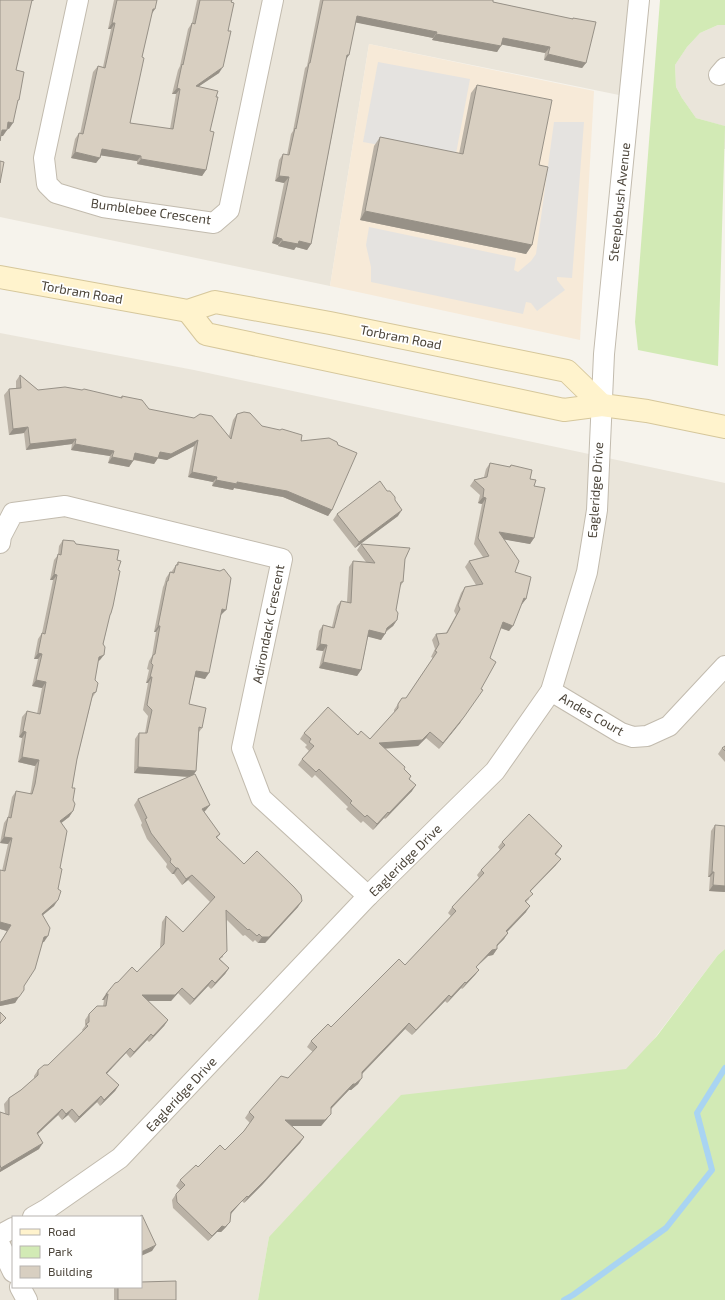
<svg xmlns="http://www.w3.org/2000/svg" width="725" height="1300" viewBox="0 0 725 1300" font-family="'Exo 2',sans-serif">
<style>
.residential{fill:#eae5da;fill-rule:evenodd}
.commercial{fill:#f7ead8}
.green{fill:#d2eab5}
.parking{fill:#e5e3e0}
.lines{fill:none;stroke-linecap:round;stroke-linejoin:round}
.stream{stroke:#a9d4f2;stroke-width:6}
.street-casing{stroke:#c2bbae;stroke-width:22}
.secondary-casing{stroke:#d6c79b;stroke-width:24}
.street{stroke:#fff;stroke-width:20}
.secondary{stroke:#fff3cd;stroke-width:22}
.wall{fill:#bab2a6}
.shaded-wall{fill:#979187}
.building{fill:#d8cfc1;stroke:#979187}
.labels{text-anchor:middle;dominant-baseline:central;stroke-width:3.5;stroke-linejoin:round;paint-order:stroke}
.street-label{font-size:13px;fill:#4b4439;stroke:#fff}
</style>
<rect width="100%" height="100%" fill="#f6f3ec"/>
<g class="residential">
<path d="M0,0h639l-8,82 -12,13 -250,-51 -39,242 -330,-69z"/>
<path d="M718,25h7v124h-1v-23l-28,-8 -14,-20 -6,-11 -1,-22 12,-18 13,-14z"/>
<path d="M0,333l194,37 531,113v466l-7,6 -86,113 -363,169 -11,63h-258zM13,1217h128v70h-128z"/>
</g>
<path class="commercial" d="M369,44l225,47 -14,249 -250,-54z"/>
<g class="green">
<path d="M660,0h65v25h-7l-18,8 -13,14 -12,18 1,22 6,11 14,20 29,8 -7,240 -80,-16 -3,-28z"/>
<path d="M725,949v351h-467l11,-63 132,-142 225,-26 31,-33 61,-81z"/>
</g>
<g class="parking">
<path d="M378,62l92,17 -15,80 -92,-17z"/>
<path d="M554,122h30l-12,156 -15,-1v3l8,10 -28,21 -6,-8 -5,-1 -3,12 -152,-32v-15l-5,-22 3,-18 147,31 -2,12 4,2 13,-11 5,-7z"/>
</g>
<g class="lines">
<path class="stream" d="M564,1300l9,-5 93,-67 46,-58 -15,-57 28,-45"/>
<defs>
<g id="street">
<path d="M78,0l-34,158 3,26 9,9 47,14 111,16 15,-13 44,-210"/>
<path d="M719,75l6,-7"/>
<path d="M0,543l1,-7 12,-23 52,-7 217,53 -40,189 19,50 107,98"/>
<path d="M551,691l70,42 12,4 14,-1 22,-10 56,-60"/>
<path d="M33,1217l14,-8 73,-51 248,-262 127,-125 56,-80 36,-119 10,-62 7,-156 35,-354"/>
<path d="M0,1235l13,-7"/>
<path d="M0,1245l13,27"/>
<path d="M20,1287l7,13"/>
</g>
<g id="secondary">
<path d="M0,277l188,34 27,-9 115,21 237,48 35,34"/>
<path d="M188,311l18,23 358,76 38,-5 45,6 78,16"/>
</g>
</defs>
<use href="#street" class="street-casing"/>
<use href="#secondary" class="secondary-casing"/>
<use href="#street" class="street"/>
<use href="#secondary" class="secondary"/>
</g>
<g class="wall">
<path d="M114,0h43l-6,15 -9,42 -12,66 40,6 6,-35h-4l6,-24 2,-4 8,-37 4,-6 5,-23h35l-13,73 -20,13 11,45 -4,39 -4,6 -65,-12v-3l-36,-6 -5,8 -25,-5 4,-19 4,-6 1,1 13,-62 5,-6 5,1 8,-38h-3z"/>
<path d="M320,0h173v2l79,17 1,-1 13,45 -4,5 -38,-8 1,-7 -44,-9 -4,8 -65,-12 1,-2 -77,-16 -10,39 -35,183 -4,6 -11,-3 -2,3 -16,-4v-1l-6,-2 12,-60 -9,-2 4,-21 4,-6 4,1 4,-21 2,-3 12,-63 2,-2z"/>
<path d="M477,85l62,80 -7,80 -6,9 -166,-34 14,-74 6,-9 79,17 12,-61z"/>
<path d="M20,375l18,15 82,8 2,-2 27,13 80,27 4,-16 4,-6 25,12 39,15 31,69 -4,6 -45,-19 -49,-9 -1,2 -21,-4 1,-4 -25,-5 6,-31 -27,14 -9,-2 -4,6 -21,-4v1l-4,6 -21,-4 2,-7 -39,-6 1,-6 -46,6 -2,-17 -15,2 -5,-40 5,-6 7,-1v-7z"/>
<path d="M490,463l19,4 2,-2 19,14 4,7v52l-4,6 -26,-5 11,33 11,27 -4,5h-1l-12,27 -9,-3 -40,95 -21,26 -13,-11 -8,8 -34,3 27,27 -2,3 3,12 -27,28 -1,-1 -11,12 -10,-9 -2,2 -15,-14 2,-2 -33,-32 -3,3 -14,-13 4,-6 7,-8 -4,-4 2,-2 -7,-6 4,-6 54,2 12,4 24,-26v-3l8,-12h4l27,-40 -2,-1 4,-8 -3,-9 4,-6 10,-1 10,-18 -2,-4 7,-18 4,-6 11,-2 -11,-18 4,-6 14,-4 -9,-13 8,-40 -4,-1 2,-8 -10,-9 4,-6 10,-3 2,-8z"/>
<path d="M387,491l8,9 3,16 -43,32 -22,-28 4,-6z"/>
<path d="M63,540l13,4 41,16 1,10 -7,43 -2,4 -9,43 -2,1 -3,19 1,12 -4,6 -15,61 -5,29 1,23 -4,6 -8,6 -1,45 -6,38 -11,9 1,27h-1l-19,44 -9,17 -15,3v-64l7,-11 -7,-2v-59l2,1 6,-27 -8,-1 4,-20 4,-6 4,-20 4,-6 14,3 1,-4 4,-24 -17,-4 4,-24 -3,-1 3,-20 5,-6 10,3 5,-26 -10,-2 6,-27h-4l4,-20 4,-6 11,-53h-3l4,-20 4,-5 1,-9z"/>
<path d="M361,544l44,15 -2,23 -3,5 -4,23 1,10 -4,6 -7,6 -5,8 -13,-4 -7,34 -4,6 -38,-8 4,-17 -7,-1 3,-19 4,-6 9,2 5,-21 4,-5 6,1 2,-35 4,-6 13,1 -9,-12z"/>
<path d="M178,562l43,53 -16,64 -10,-2 -6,27 13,24 -3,4 -3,39 -2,3 16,31 -5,6 -1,1 16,22 -3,4 27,26 54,43 -33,36h-7l-3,-3 -2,2 -8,-7 -2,1 -16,-16 -4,37 -3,2 9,9 -4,6 -14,15 -3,-3 -18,19 -12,-12 -7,8h-23l20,19 -4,6 -15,16 -2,-2 -17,18 -4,-5 -20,21 13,11 -4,6 -15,15 -3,-4 -22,21 -7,-8 -6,5 -4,-5 -20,19 1,15 -39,23v-60l5,2 -1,-10 5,-6 12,-8 13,-11v-3l4,-6 10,-5 35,-34 -1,-1 3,-4v-6l4,-6 14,-8 1,-6h-2l4,-6 31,-22 23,-24 2,-26 4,-6 17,16 27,-30 -22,-22 -6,5 -8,-11h-2l-6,-7 1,-3 -20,-25 -6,-14 1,-2 -8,-18 4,-6 50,-22 -54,-4 1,-34 4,-6h6l3,-17 -5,-6 5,-27h-2l3,-13 -2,-1 2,-8 3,-5 4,-24h-2l9,-45 1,-2 2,-7 4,-6h1l1,-1z"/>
<path d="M725,746v16l-7,-8 4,-6z"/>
<path d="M715,825l10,67 -16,-1 1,-14h-2l3,-46z"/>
<path d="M502,842l60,4 -6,8v11l-26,26 -1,8 -3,3v10l-19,20 -3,7 -7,7v3l-4,6 -5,1 -12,11 3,3 -4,5 -13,14 -1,-1 -14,15 -2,-2 -33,34 -7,-6 -43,45 -4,10 -7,6h-2l-18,19 -4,10 -6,7h-29l12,11 -4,6 -38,42 -18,18 -2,-2 -11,13 -5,13 -5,5h-4l-9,9 -35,-33 -1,-8 4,-6 4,-4 -4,-4 4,-6 18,-13 27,-17 19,-19 6,-8 -5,-5 4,-6 39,-34 25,-26 -6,-5 4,-6 20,-14 74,-62 46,-49 -3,-3 4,-6 27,-29 -2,-3 4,-5 19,-20 -2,-3z"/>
<path d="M115,1287h26l35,13h-62v-12z"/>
</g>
<g class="shaded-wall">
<path d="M153,9h2l-4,6z"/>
<path d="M357,16l80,16 -4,6 -80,-16z"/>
<path d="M112,23h3l-4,6h-3z"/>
<path d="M436,34l65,12 -4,6 -65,-12z"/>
<path d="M503,38l47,9 -5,6 -46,-9z"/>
<path d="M548,54l38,9 -4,5 -38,-8z"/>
<path d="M347,55h2l-4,6z"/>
<path d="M223,67l-4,6 -27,18 4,-5z"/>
<path d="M177,88l3,1 -4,5h-4z"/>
<path d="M8,122l5,1 -4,6 -5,-1z"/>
<path d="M2,130h5l-4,6h-3z"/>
<path d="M102,149l39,7 -4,5 -39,-6z"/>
<path d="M75,152l25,6 -4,5 -25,-5z"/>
<path d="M141,159l65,11 -4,6 -65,-12z"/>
<path d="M279,176l10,1 -5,6 -9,-2z"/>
<path d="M365,211l167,34 -6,9 -166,-34z"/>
<path d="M276,237l6,2 -4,6 -6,-2z"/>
<path d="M282,241h17l12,3 -4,6 -11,-3 -2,3 -16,-4z"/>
<path d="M28,427l-4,6 -15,2 4,-6z"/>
<path d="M76,439l-4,5 -46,6 4,-6z"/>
<path d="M198,440l-4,6 -27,14 -12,-2 5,-6z"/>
<path d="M75,444l39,7 -4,5 -39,-6z"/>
<path d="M135,453l23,5 -4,6 -23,-5z"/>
<path d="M112,457l21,4 -4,6 -21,-4z"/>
<path d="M192,472l25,5 -4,5 -25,-5z"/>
<path d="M216,480l21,2 50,9 45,19 -4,6 -45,-19 -49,-9 -1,2 -21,-4z"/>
<path d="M483,497l3,1 -4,6 -4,-1z"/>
<path d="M402,510l-4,6 -43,32 4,-6z"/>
<path d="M499,532l35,6 -4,6 -35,-6z"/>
<path d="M54,574l3,1 -4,5h-3z"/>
<path d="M524,598l2,1 -4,5h-3z"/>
<path d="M222,609l4,1 -5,5h-3z"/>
<path d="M397,620l-4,6 -10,7 2,1 -4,6 -16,-4 4,-6 18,-2z"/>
<path d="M503,622l10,4 -4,5 -11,-4z"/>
<path d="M158,626h2l-4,6h-2z"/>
<path d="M320,644l7,1 -4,6 -7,-1z"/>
<path d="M38,653l4,1 -4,5h-4z"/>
<path d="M104,655l-4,5 -5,3 4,-6z"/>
<path d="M323,662l38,8 -4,6 -38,-8z"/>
<path d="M196,671l13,2 -4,6 -13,-3z"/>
<path d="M150,677h2l-4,6h-2z"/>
<path d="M36,680l10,2 -4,6 -10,-2z"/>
<path d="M464,717l-4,6 -21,26 4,-6z"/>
<path d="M23,731l3,1 -4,6 -3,-1z"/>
<path d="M430,732l-4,6 -8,8 -43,3 4,-6z"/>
<path d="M22,757l17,3 -4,6 -17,-4z"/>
<path d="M138,767l58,4 -4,6 -58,-4z"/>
<path d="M416,785l-4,6 -27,28 4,-6z"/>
<path d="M210,805l-5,6 -7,4 4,-6z"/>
<path d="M73,811l-4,6 -13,10 4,-6z"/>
<path d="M388,812l-4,6 -11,12 4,-6z"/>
<path d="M4,837l8,1 -4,6 -8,-1z"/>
<path d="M562,846l-4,6 -7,7 4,-5z"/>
<path d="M561,859l-5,6 -30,31 4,-5z"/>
<path d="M176,868h2l-4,6h-2z"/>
<path d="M712,872h2l-4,5h-2z"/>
<path d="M192,875l-4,5 -6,5 4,-6z"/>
<path d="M713,885l12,1v6l-16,-1z"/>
<path d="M58,900l-4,6 -16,13 4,-5z"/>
<path d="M302,901l-4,6 -33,36h-7l4,-6z"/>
<path d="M530,906l-4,6 -24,25 4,-6z"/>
<path d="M0,922l11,3 -4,6 -7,-2z"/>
<path d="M508,933l-4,6 -11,11 4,-1 -4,6 -5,1 -17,16 5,-5z"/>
<path d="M48,936l-4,6 -4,1 4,-6z"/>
<path d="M229,968l-4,6 -14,15 4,-6z"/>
<path d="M479,970l-4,5 -13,14 4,-6z"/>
<path d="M212,980l-4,6 -18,19 4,-6z"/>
<path d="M465,982l-4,6 -14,15 4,-6z"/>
<path d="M182,988l-4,5 -7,8h-33l4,-6z"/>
<path d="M106,994h2l-4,6h-2z"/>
<path d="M449,995l-4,6 -33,34 4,-5z"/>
<path d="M19,997l-4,6 -15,3v-4z"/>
<path d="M168,1020l-4,6 -15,16 4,-6z"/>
<path d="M409,1023l-4,6 -47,49 4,-6z"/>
<path d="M151,1034l-4,6 -17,18 4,-6z"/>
<path d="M130,1048l-4,5 -24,26 4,-6z"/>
<path d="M362,1078l-4,6 -7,6h-2l-22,23 4,-6 22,-23z"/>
<path d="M119,1085l-4,6 -15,15 4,-6z"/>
<path d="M101,1096l-4,6 -22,21 4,-6z"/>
<path d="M62,1109l-4,6 -25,23 4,-5z"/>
<path d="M72,1109l-4,6 -6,5 4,-6z"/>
<path d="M331,1114l-10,12h-40l4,-6z"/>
<path d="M304,1137l-4,6 -38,42 -18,18 4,-6z"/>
<path d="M43,1143l-4,6 -39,23v-2l1,-2z"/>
<path d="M247,1196l-5,5 -15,17 4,-6z"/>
<path d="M230,1222l-4,5 -5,5h-4l-9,9 4,-5 10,-10z"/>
<path d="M156,1245l-4,6 -11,5v-4z"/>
</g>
<g class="building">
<path d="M0,0h33v1l-1,-1 -16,70 8,2 -5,28h-1l-5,23 -5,-1 -1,8h-5l-2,11z"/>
<path d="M117,0h40l-2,9h-2l-11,48 2,1 -14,65 43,6 7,-40 -3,-1 5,-24 1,1 9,-42 3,1 5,-24h32l-1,2 3,1 -6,28h3l-8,36 -27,19 22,5 -2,6h2l-8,34 4,1 -8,38 -65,-11v-3l-39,-7 -2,9 -25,-6 4,-19 4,1 15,-68 7,2 10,-45h-3z"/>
<path d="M323,0h170v2l80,17v-1l23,4 -10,41 -38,-9 2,-7 -47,-9 -2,8 -65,-12 1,-2 -80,-16 -8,39h-2l-36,189 -12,-3 -1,3 -16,-3v-2l-6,-2 13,-60 -10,-1 4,-22 6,1 6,-27 1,1 13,-66h1z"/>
<path d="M477,85l75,15 -13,65 9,2 -16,78 -167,-34 15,-74 83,17z"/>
<path d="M0,161l4,1 -4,21z"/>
<path d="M20,375l18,15 27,-3 17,3 2,-1 38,9v-2l20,4 7,9 45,9 6,-4 12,2 19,23 6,-25 7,-2 6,1 12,13 18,4 2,-1 20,6 -1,6 28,-3 8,4 1,3 19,8 -25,57 -45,-19 -50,-9v2l-21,-4 1,-3 -25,-5 6,-32 -27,14 -11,-2 -2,6 -23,-5 -2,8 -21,-4 2,-6 -39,-7 1,-5 -46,5 -2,-17 -15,2 -4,-40 12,-1z"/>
<path d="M490,463l20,4 1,-2 21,5 -2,9 6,1 -2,6 11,2 -11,50 -35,-6 20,29 -4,11 16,5 -5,22 -2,-1 -11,28 -10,-4 -13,36 6,4 -15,27 2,1 -19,27 -21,26 -13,-11 -8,8 -43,3 26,24 -1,2 7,7 -2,3 7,6 -27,28 -1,-1 -11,12 -10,-9 -2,2 -15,-14 2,-2 -33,-32 -3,3 -14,-13 12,-13 -5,-4 2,-3 -7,-6 24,-26 30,28 3,-4 9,8 28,-31v-4l4,-6h4l31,-46 -2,-1 4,-7 -3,-10 11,-1 13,-24 -2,-4 7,-18 18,-3 -14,-23 20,-5 -11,-18 8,-40 -3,-1 1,-8 -10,-9 13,-3z"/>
<path d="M380,481l7,10h3l5,6v3l7,10 -43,32 -22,-28z"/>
<path d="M63,540l11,1 2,3 43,6 -2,10 4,1 -3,9 2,1 -7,35 -2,7 -1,2 -7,29 2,3 -1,8 -5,2 -4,23 3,3 -2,9 -3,1 -16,66 -5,29h3l-2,12 2,4 -2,7 -13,10 7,10 -7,37 2,1 -4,20 3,2 -3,9 -16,14 8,14 -2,8 -4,1 -9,32 -11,17v4l-5,7 -19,5v-59l11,-18 -11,-3v-52l5,1 7,-33 -8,-1 4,-20 3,1 5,-27 16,3 3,-10 4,-24 -17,-3 4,-25 -3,-1 4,-20 13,3 6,-32 -10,-2 6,-26 -4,-1 4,-20 3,1 12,-59 -3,-1 4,-20 3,1z"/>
<path d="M361,544l49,4 -5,11 -2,23h-2l-5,28 2,3 -1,7 -10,8 -2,6 -16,-4 -8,40 -38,-8 4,-17 -7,-1 3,-19 11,3 7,-27 10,2 2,-42 22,2z"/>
<path d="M178,562l42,9 4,-2 7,9 -5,32 -4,-1 -13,64 -13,-2 -7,33 17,4 -4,20 -3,-1 -3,44 -58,-4 1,-34h8l5,-23 -5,-5 5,-28h-2l3,-12 -2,-2 2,-8 2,-1 5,-28h-2l9,-45h1l2,-9 4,1 2,-8h2z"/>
<path d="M725,746v5l-3,-3z"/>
<path d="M195,774l15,31 -8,4 18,25 -4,3 28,27 13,-13 37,36 7,8 1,6 -33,36h-7l-3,-3 -2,2 -8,-7 -1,1 -22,-20 1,41 -8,8 10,9 -14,15 -3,-3 -18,19 -12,-11 -7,7h-33l26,25 -15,16 -2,-2 -17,18 -4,-4 -24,25 13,12 -15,15 -3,-4 -22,21 -7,-8 -6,5 -4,-5 -25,24 6,10 -42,25 -1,-3v-53l9,3v-17l12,-8 17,-15v-5l6,-5h4l40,-39 -2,-2 3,-2v-8l8,-8h9l2,-12h-2l9,-11 3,-1 14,-15 5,5 27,-28 2,-28 17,16 32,-35 -23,-22 -6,4 -8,-11h-2l-6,-6 1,-3 -20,-26 -6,-14 2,-1 -9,-19z"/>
<path d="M529,814l33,32 -7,8 6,5 -31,32 3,3 -8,7 5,5 -24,25 2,2 -11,12v4l-5,1 -16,17 3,3 -13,13 -1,-1 -14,15 -2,-2 -33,35 -7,-7 -47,49v6l-7,6h-2l-22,23v7l-6,6h-40l19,17 -38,42 -18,18 -1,-1 -16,16 -1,10 -5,5 -3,-1 -10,10 -35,-34 -1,-8 9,-9 -5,-5 16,-15 2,2 22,-22 5,5 19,-19 10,-14 -5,-5 32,-36 7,2 29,-31 -6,-6 17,-17 3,3 68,-68 6,6 51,-54 -4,-4 32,-34 -3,-3 24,-25 -3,-3z"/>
<path d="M715,825l10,1v60l-12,-1 1,-13h-2z"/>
<path d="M0,1012l6,6 -6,6z"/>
<path d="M142,1215l14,30 -15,7v-35h-2z"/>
<path d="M176,1281v19h-58v-13h23v-5z"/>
</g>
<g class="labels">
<g class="street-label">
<text transform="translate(619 202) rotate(-84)">Steeplebush Avenue</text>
<text transform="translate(151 211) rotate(8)">Bumblebee Crescent</text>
<text transform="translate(82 292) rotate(10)">Torbram Road</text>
<text transform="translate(401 337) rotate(11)">Torbram Road</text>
<text transform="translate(595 490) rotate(-86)">Eagleridge Drive</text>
<text transform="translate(268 624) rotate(-79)">Adirondack Crescent</text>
<text transform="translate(592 714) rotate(30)">Andes Court</text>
<text transform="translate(405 860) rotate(-45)">Eagleridge Drive</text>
<text transform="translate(181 1094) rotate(-47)">Eagleridge Drive</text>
</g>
</g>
<rect x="12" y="1216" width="130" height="72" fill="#ffffff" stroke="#b7b4b0"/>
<rect x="20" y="1229" width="20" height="6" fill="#fff3cd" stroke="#b7b4b0"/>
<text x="48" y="1236" font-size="12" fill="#4b4439">Road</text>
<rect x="20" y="1246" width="20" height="12" fill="#d2eab5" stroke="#b7b4b0"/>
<text x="48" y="1256" font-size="12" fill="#4b4439">Park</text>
<rect x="20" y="1266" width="20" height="12" fill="#d8cfc1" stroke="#b7b4b0"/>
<text x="48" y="1276" font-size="12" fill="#4b4439">Building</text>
</svg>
